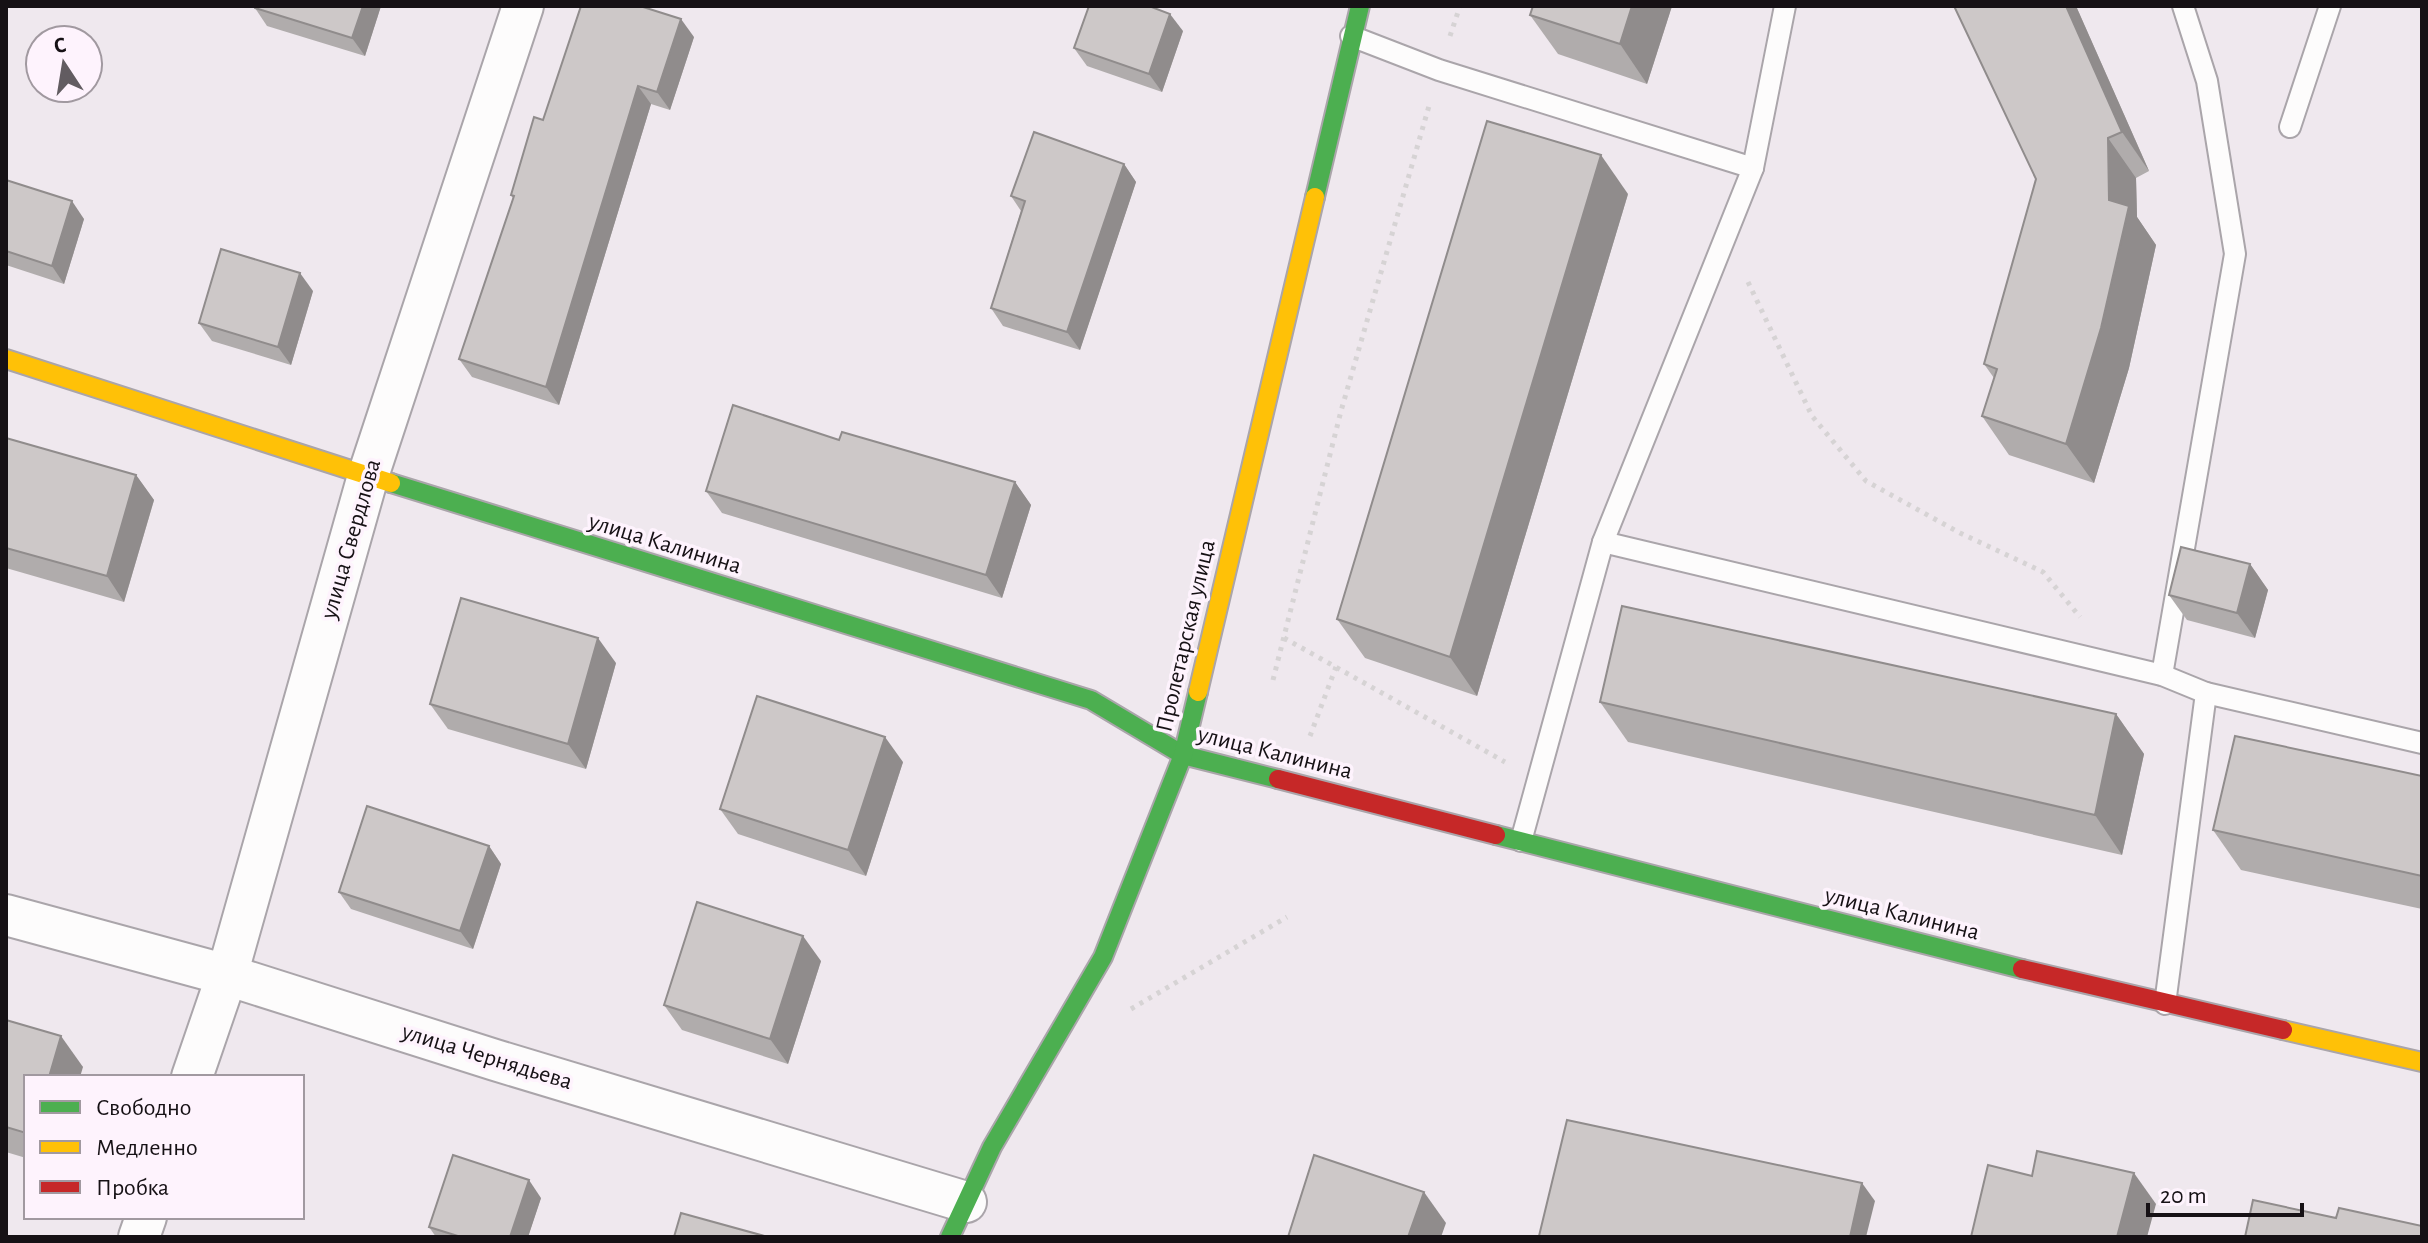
<svg xmlns="http://www.w3.org/2000/svg" width="2428" height="1243" viewBox="0 0 2428 1243" font-family="'Alegreya Sans',sans-serif">
<style>
.lines{fill:none;stroke-linecap:round;stroke-linejoin:round}
.lane-casing{stroke:#aaa5aa;stroke-width:24}
.street-casing{stroke:#aaa5aa;stroke-width:44}
.fast-casing{stroke:#aaa5aa;stroke-width:22}
.slow-casing{stroke:#aaa5aa;stroke-width:22}
.jam-casing{stroke:#aaa5aa;stroke-width:22}
.path{stroke:#d6d3d4;stroke-width:5;stroke-dasharray:4 6;stroke-linecap:butt}
.lane{stroke:#fdfcfc;stroke-width:20}
.street{stroke:#fdfcfc;stroke-width:40}
.fast{stroke:#4caf50;stroke-width:18}
.slow{stroke:#ffc107;stroke-width:18}
.jam{stroke:#c62828;stroke-width:18}
.wall{fill:#b0acac}
.shaded-wall{fill:#908c8c}
.building{fill:#cdc8c8;stroke:#908c8c;stroke-width:2}
.labels{text-anchor:middle;dominant-baseline:central;stroke-width:7;stroke-linejoin:round;paint-order:stroke}
.street-label{font-size:24px;fill:#161115;stroke:#fef3fd}
</style>
<rect width="100%" height="100%" fill="#efe8ee"/>
<g class="lines">
<defs>
<g id="lane">
<path d="M1351,36l88,34 314,98"/>
<path d="M2290,127l40,-121"/>
<path d="M1603,542l559,133 44,18 216,50"/>
<path d="M2162,675l73,-421 -28,-173 -24,-75"/>
<path d="M1521,841l82,-299 150,-374 32,-162"/>
<path d="M2165,1004l41,-311"/>
</g>
<g id="street">
<path d="M6,915l221,60 268,85 471,142"/>
<path d="M192,1077l35,-102 141,-499 155,-470"/>
<path d="M139,1237l7,-20"/>
</g>
<g id="fast">
<path d="M1315,197l45,-191"/>
<path d="M391,483l700,217 92,55 95,24"/>
<path d="M1496,835l526,134"/>
<path d="M950,1237l42,-90 111,-190 80,-202 15,-63"/>
</g>
<g id="slow">
<path d="M6,359l385,124"/>
<path d="M1198,692l117,-495"/>
<path d="M2283,1030l139,32"/>
</g>
<g id="jam">
<path d="M1278,779l218,56"/>
<path d="M2022,969l261,61"/>
</g>
</defs>
<use href="#lane" class="lane-casing"/>
<use href="#street" class="street-casing"/>
<use href="#fast" class="fast-casing"/>
<use href="#slow" class="slow-casing"/>
<use href="#jam" class="jam-casing"/>
<g class="path">
<path d="M1450,36l10,-30"/>
<path d="M1748,282l64,134 54,65 94,52 83,39 37,45"/>
<path d="M1284,638l221,124"/>
<path d="M1273,680l68,-269 88,-305"/>
<path d="M1310,736l26,-69"/>
<path d="M1131,1009l156,-92"/>
</g>
<use href="#lane" class="lane"/>
<use href="#street" class="street"/>
<use href="#fast" class="fast"/>
<use href="#slow" class="slow"/>
<use href="#jam" class="jam"/>
</g>
<g class="wall">
<path d="M255,6h126l-16,50 -98,-30 -12,-18z"/>
<path d="M1533,6h139l-25,78 -89,-30 -28,-39z"/>
<path d="M2076,6l73,165 -13,7 1,39 19,28 -27,123 -35,115 -85,-28 -27,-39 12,-38 -10,-14 52,-185z"/>
<path d="M1183,31l-21,61 -75,-26 -13,-18z"/>
<path d="M694,37l-24,73 -19,-6 -92,301 -87,-28 -13,-18 54,-161 -2,-3 32,-75z"/>
<path d="M1124,164l12,18 -56,168 -77,-24 -12,-18 30,-97 -10,-15z"/>
<path d="M6,180l78,39 -20,65 -58,-19z"/>
<path d="M1628,194l-151,502 -112,-38 -28,-39z"/>
<path d="M313,291l-22,74 -79,-24 -13,-18z"/>
<path d="M6,438l130,37 18,25 -30,102 -118,-34z"/>
<path d="M839,440l176,42 16,23 -29,93 -280,-85 -16,-22z"/>
<path d="M2250,564l18,26 -13,48 -68,-18 -18,-25z"/>
<path d="M616,663l-30,106 -138,-40 -18,-25z"/>
<path d="M1600,702l516,12 28,40 -22,101 -494,-113z"/>
<path d="M903,762l-37,114 -128,-42 -18,-25z"/>
<path d="M2422,776v133l-181,-39 -28,-40z"/>
<path d="M489,846l12,18 -28,85 -122,-40 -12,-17z"/>
<path d="M821,961l-33,103 -106,-34 -18,-25z"/>
<path d="M6,1020l77,47 -57,10v81l-20,-6z"/>
<path d="M541,1198l-13,39h-92l-7,-10z"/>
</g>
<g class="shaded-wall">
<path d="M363,6h18l-16,50 -13,-18z"/>
<path d="M1632,6h40l-25,78 -27,-40z"/>
<path d="M2066,6h10l73,165 -27,-39z"/>
<path d="M1170,14l13,17 -21,61 -13,-18z"/>
<path d="M681,19l13,18 -24,73 -13,-18z"/>
<path d="M638,86l13,18 -92,301 -13,-18z"/>
<path d="M2108,138l28,40 1,39 19,28 -27,123 -35,115 -28,-39 43,-244z"/>
<path d="M1601,155l27,39 -151,502 -27,-39z"/>
<path d="M1124,164l12,18 -56,168 -13,-18z"/>
<path d="M72,201l12,18 -20,65 -12,-18z"/>
<path d="M300,273l13,18 -22,74 -13,-18z"/>
<path d="M136,475l18,25 -30,102 -17,-26z"/>
<path d="M1015,482l16,23 -29,93 -16,-23z"/>
<path d="M2250,564l18,26 -13,48 -18,-25z"/>
<path d="M598,638l18,25 -30,106 -18,-25z"/>
<path d="M2116,714l28,40 -22,101 -27,-40z"/>
<path d="M885,737l18,25 -37,114 -18,-26z"/>
<path d="M489,846l12,18 -28,85 -13,-18z"/>
<path d="M803,936l18,25 -33,103 -18,-25z"/>
<path d="M61,1036l22,31 -3,10h-31z"/>
<path d="M2134,1173l22,31 -9,33h-30z"/>
<path d="M529,1180l12,18 -13,39h-18z"/>
<path d="M1862,1183l13,18 -9,36h-16z"/>
<path d="M1424,1192l22,31 -5,14h-33z"/>
</g>
<g class="building">
<path d="M255,6h108l-11,32 -97,-30z"/>
<path d="M581,6h59l41,13 -24,73 -19,-6 -92,301 -87,-28 55,-163 -3,-1 23,-78 9,3z"/>
<path d="M1089,6h60l21,8 -21,60 -75,-26z"/>
<path d="M1533,6h99l-12,38 -90,-29z"/>
<path d="M1954,6h112l56,126 -14,6 1,62 20,6 -28,122 -35,116 -84,-28 15,-47 -13,-5 52,-185z"/>
<path d="M1487,121l114,34 -151,502 -113,-38z"/>
<path d="M1034,132l90,32 -57,168 -76,-24 34,-107 -14,-5z"/>
<path d="M6,180l66,21 -20,65 -46,-15z"/>
<path d="M221,249l79,24 -22,74 -79,-24z"/>
<path d="M733,405l106,35 3,-8 173,50 -29,93 -280,-84z"/>
<path d="M6,438l130,37 -29,101 -101,-28z"/>
<path d="M2181,547l69,17 -13,49 -68,-18z"/>
<path d="M461,598l137,40 -30,106 -138,-40z"/>
<path d="M1622,606l494,108 -21,101 -495,-113z"/>
<path d="M757,696l128,41 -37,113 -128,-41z"/>
<path d="M2235,736l187,40v100l-209,-46z"/>
<path d="M367,806l122,40 -29,85 -121,-39z"/>
<path d="M697,902l106,34 -33,103 -106,-34z"/>
<path d="M6,1020l55,16 -12,41h-23v56l-20,-6z"/>
<path d="M1567,1120l295,63 -12,54 -311,-1z"/>
<path d="M2037,1151l97,22 -17,64h-146l17,-72 44,11z"/>
<path d="M453,1155l76,25 -19,57h-49l-32,-10z"/>
<path d="M1314,1155l110,37 -16,45h-120z"/>
<path d="M2253,1200l83,18 3,-10 83,18v11h-177z"/>
<path d="M681,1213l87,24h-94z"/>
</g>
<g class="labels">
<g class="street-label">
<text transform="translate(351 539) rotate(-74)">улица Свердлова</text>
<text transform="translate(665 544) rotate(17)">улица Калинина</text>
<text transform="translate(1186 636) rotate(-77)">Пролетарская улица</text>
<text transform="translate(1275 753) rotate(14)">улица Калинина</text>
<text transform="translate(1902 914) rotate(14)">улица Калинина</text>
<text transform="translate(487 1057) rotate(17)">улица Чернядьева</text>
</g>
</g>
<rect width="2428" height="1243" fill="none" stroke="#161115" stroke-width="16"/>
<rect x="24" y="1075" width="280" height="144" fill="#fef3fd" stroke="#a199a0" stroke-width="2"/>
<rect x="40" y="1101" width="40" height="12" fill="#4caf50" stroke="#a199a0" stroke-width="2"/>
<text x="96" y="1115" font-size="24" fill="#161115">Свободно</text>
<rect x="40" y="1141" width="40" height="12" fill="#ffc107" stroke="#a199a0" stroke-width="2"/>
<text x="96" y="1155" font-size="24" fill="#161115">Медленно</text>
<rect x="40" y="1181" width="40" height="12" fill="#c62828" stroke="#a199a0" stroke-width="2"/>
<text x="96" y="1195" font-size="24" fill="#161115">Пробка</text>
<g transform="translate(64 64) rotate(348)"><circle r="38" fill="#fef3fd" stroke="#a199a0" stroke-width="2"/>
<path d="M0-6L14 30L0 20L-14 30Z" fill="#625c61"/>
<text y="-12" font-size="22" font-weight="bold" text-anchor="middle" fill="#161115">С</text>
</g>
<path d="M2148 1203v12h154v-12" fill="none" stroke="#161115" stroke-width="4"/>
<text x="2160" y="1203" font-size="24" fill="#161115" stroke="#fef3fd" stroke-width="6" paint-order="stroke">20 m</text>
</svg>
